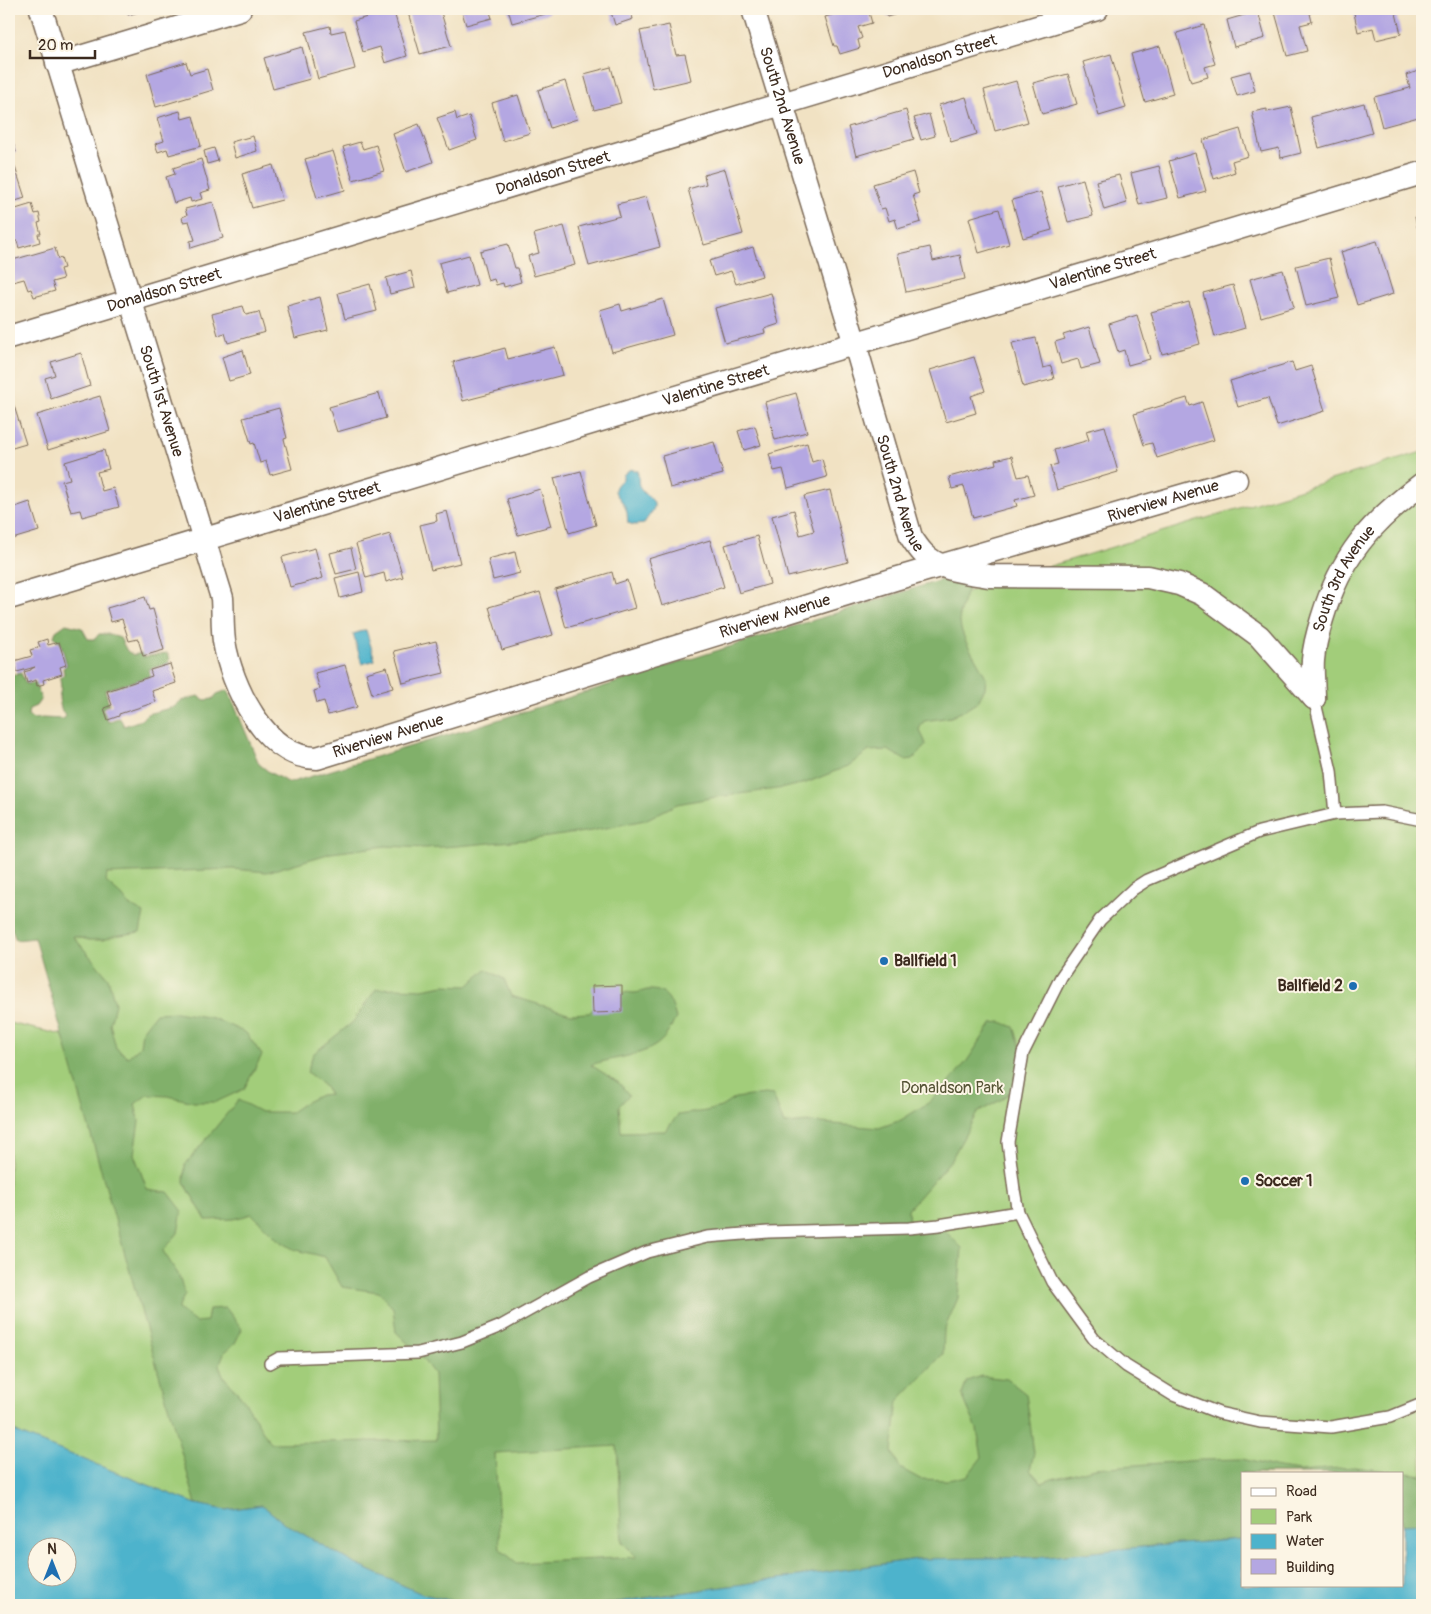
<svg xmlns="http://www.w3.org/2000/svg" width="1431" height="1614" viewBox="0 0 1431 1614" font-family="Pangolin,sans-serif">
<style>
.green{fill:#a2cd7a;stroke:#6e7c4c}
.forest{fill:#81b06a;stroke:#5e6d44;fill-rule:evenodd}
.water{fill:#4db3cc;stroke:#446e75;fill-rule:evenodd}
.building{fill:#b4a7e2}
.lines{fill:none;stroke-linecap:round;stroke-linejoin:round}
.service-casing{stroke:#7b6a58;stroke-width:14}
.minor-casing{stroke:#7b6a58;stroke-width:25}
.service{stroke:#fff;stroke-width:11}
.minor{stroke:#fff;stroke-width:22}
.poi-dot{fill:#1f6fb2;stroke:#fcf5e5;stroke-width:2}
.labels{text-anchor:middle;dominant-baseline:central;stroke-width:4;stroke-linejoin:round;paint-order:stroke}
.street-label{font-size:16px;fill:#3b2a1e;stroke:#fcf5e5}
.poi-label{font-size:16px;font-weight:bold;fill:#3b2a1e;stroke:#fcf5e5;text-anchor:start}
.park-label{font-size:16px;fill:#555335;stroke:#fcf5e5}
</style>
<rect width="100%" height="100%" fill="#fcf5e5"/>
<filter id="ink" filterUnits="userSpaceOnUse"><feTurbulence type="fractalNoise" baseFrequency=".02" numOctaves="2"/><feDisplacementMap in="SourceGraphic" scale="10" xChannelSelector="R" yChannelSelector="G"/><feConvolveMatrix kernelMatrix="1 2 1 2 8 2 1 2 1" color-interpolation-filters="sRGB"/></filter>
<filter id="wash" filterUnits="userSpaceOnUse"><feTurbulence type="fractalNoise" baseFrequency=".0096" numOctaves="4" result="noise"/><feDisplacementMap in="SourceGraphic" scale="20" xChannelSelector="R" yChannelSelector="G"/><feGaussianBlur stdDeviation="1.12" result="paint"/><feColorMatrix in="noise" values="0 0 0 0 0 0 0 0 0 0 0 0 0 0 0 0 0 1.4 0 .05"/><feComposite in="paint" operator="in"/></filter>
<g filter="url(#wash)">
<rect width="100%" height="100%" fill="#f1e2c3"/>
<path class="green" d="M1422,452v1072l-20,1v-52h-160v66l-112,9 -528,57h-131l-187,-82 -22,-18 -36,5 -30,-6 -174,-69 -13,-7v-405l54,12 -54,-191 184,-15z"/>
<path class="forest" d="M966,572l3,13 -10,29 2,15 5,13 20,35 -1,11 -7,14 -13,8 -14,7 -27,4 -5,8 5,10 2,6 -13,14 -8,1 -17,-10 -19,1 -21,15 -42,17 -22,5 -74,10 -33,6 -32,16 -54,11 -57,8 -77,7 -32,2 -39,-2 -55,7 -64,19 -35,-3 -125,5 -1,8 16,14 7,9 15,8 -4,19 -26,4 -11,4h-14l-16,-4 35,42 7,26 -5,20 6,24 12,9 12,-11 2,-15 14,-18 20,-1 37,6 33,15 16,22 -18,34 -28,13h-22l-26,-6 -21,-1 -12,9 4,17 -5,33 13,35 21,3 14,18 -4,23 -15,18 15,23 7,20 -7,15 17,13 12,-1 2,-12 17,-1 16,21 -7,14 -11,10 -5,13 5,11 20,23 26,43 166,-3 -2,-66 -16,-21 -22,-21 -3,-24 -14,-16 -37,-5 -17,-30 -32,-8 -16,-10 -25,-25 -18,5 -28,1 -22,-38 1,-17 53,-65 23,12h30l13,-9 16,-8 10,-1 -7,-9 -16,-13 6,-18 40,-32 23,-33 20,-1 26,1 22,-4 24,1 18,-17 18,10 7,17 60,18 18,-1 8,-8 24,-5 1,-6c6,-3 7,-1 12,-1 4,0 9,-2 13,-3 21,-1 24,11 29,28 -4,7 -9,18 -15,23 -17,16 -48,16 -70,24l28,18 10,12 -10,11 2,26 44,-1 13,-16 28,-4 15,-4 14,-9 30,-4 8,1 11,29 26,-2 69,6 22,-8 27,-17 16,-15 23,-27 25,-38 9,-1 13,5 9,26 -5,29 -14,16 -27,15 -26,47 -43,49 1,19 30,-3 23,23 -4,50 -14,32 -1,24 -45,47 -6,50 8,17 20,11 28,1 19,-4 15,-19 -5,-28 -15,-34 5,-14 14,-5 26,3 19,15 8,59 -4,17 12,13 10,-4 43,-11 106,-8 41,-1 37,9 20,3 56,-4 67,8v49l-20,1v-52h-160v66l-112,9 -82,9 -130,2 -321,46h-126l-49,-11 -69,-31 -69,-40 -22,-18 -36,5 -30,-6 -161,-566 -19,2 -7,-19v-250l6,4 6,-2 5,11 9,-1 6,16 -5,7 -7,3 -1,6 5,4 9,-1 22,1 1,-3 -4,-7 -2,-11 2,-10 -1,-10 4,-4 -1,-6 4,-3 -7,-24h-3l-3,-5 2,-5 10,-7 16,4 6,11h7l4,-5h9l12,4 7,13 6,4 8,-2 2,4 24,-4 2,4v6l-20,6 1,7 -45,14 4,14 -7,4 6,14 10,-4 3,2 3,6 17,-6 6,-6 27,-7 7,-6 17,-5 7,4 8,-1 4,-5 11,-4 31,74 10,8 20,11 199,-60zM617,1446l5,96 15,15 -120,6 -17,-14 -5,-96z"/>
<g class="water">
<path d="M630,469l7,2c3,7 -1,13 5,20 4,5 13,8 12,15 0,6 -8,12 -10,18l-10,1 -6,-2c-1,-5 0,-11 -3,-16 -6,-13 -18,-15 -2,-28v-4z"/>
<path d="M366,630l9,30 -13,4 -9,-30z"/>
<path d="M9,1428l13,7 174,69 30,6 36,-5 22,18 69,40 69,31 49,11h-462zM38,1546h30v30h-30z"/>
<path d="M1422,1524v81h-825l321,-46 130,-2 82,-9 112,-9v46h160v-60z"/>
</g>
<g id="blocks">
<g class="building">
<path d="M126,9h23l-21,6z"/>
<path d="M393,9l14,47 -22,7 -5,-16 -17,5 -9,-31z"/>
<path d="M407,9h33l11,37 -31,8z"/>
<path d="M461,9h28l3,9 -26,7z"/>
<path d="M508,9h40l1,4 -37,10z"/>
<path d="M610,9h20l3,10 -18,6z"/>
<path d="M852,9h16l4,14 -14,4 4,11 -4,2 2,8 -20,6 -3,-8h-3l-9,-29z"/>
<path d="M885,9h10l2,5 -10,3z"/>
<path d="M1274,9h35l3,13 -12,3 7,26 -20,5z"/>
<path d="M1369,9h26l6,25 -25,6 -3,-12 -15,4 -4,-19z"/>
<path d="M1258,11l7,27 -31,9 -7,-27z"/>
<path d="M669,25l7,30 9,-1 6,26 -38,9 -13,-58z"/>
<path d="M1204,25l11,39 -10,3 3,10 -17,5 -14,-49z"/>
<path d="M330,26l1,7 14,-3 10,39 -37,10 -12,-47z"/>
<path d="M1160,46l13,48 -28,8 -14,-48z"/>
<path d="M302,47l8,32 -37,10 -9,-31z"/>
<path d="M1111,54l15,54 -27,8 -16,-54z"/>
<path d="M186,62l4,12 17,-5 6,21 -57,17 -9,-33z"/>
<path d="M611,67l10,36 -27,7 -10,-36z"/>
<path d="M1422,70v46l-40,11 -8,-30 36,-9 -4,-13z"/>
<path d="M1250,71l5,20 -18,5 -6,-20z"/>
<path d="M1068,74l9,30 -35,10 -9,-31z"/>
<path d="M565,81l12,38 -27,9 -12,-38z"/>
<path d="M1016,81l12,41 -33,9 -11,-41z"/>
<path d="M518,95l12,38 -27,8 -11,-38z"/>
<path d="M966,97l11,37 -26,8 -12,-37z"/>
<path d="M1364,103l8,30 -53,15 -8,-31z"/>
<path d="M1291,107l10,46 -20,5 -2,-10 -18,4 -9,-40 15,-3v3z"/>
<path d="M906,110l8,29 -58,17 -8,-29z"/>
<path d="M180,111l2,8 11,-3 8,30 -32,9 -2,-6 -9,3 -3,-8 9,-3 -7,-23z"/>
<path d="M455,112l2,8 12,-4 8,24 -28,10 -12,-32z"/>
<path d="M929,114l6,22 -14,4 -7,-22z"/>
<path d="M419,124l14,38 -27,10 -13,-38z"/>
<path d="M1240,129l8,27 -16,5 3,11 -21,7 -11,-39z"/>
<path d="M9,131l7,21 -7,2z"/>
<path d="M253,136l4,15 -22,7 -4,-16z"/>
<path d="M360,142l3,7 13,-4 8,26 -31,9 -10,-33z"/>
<path d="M214,148l4,13 -11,3 -3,-13z"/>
<path d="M333,151l12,39 -28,8 -12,-39z"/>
<path d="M1195,153l11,38 -26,7 -11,-37z"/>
<path d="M201,159l9,31 -10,3 2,6 -11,3 -1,-4 -16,5 -8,-26 9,-3 -2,-6z"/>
<path d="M14,164l11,34 -16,5v-38z"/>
<path d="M273,165l9,35 -30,8 -10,-34z"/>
<path d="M1159,166l8,32 -28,7 -8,-32z"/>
<path d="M725,169l18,65 -39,11 -16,-56 18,-5 -2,-9z"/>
<path d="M913,172l6,21 -6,2 8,27 -23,7 -3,-10 -6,2 -4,-13 -4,1 -8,-25z"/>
<path d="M1119,175l8,28 -23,7 -8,-29z"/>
<path d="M1083,179l10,37 -25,6 -10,-36z"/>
<path d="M1041,192l11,38 -29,8 -11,-38z"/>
<path d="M646,197l14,50 -71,19 -10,-39 41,-11 -3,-12z"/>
<path d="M213,202l10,36 -32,10 -1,-7 5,-1 -6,-19 -6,1 -1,-5 5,-2 -2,-6z"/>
<path d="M32,204l3,10 4,-1 2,9 -3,1 3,11h-3l2,8 -21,6 -2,-7h-3l-3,-11 -2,1v-20z"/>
<path d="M999,209l10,35 -30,9 -10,-35z"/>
<path d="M1422,216v24h-2l-5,-23z"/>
<path d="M564,226l11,39 -41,11 -6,-20 11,-3 -5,-19z"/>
<path d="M1377,241l16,53 -36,11 -16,-53z"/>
<path d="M508,244l7,24h2l4,14 -17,5 -1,-4 -7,2 -2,-6 -6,2 -8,-30z"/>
<path d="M753,247l9,29 -26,8 -5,-13 -17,5 -5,-15z"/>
<path d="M930,247l3,14 27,-6 5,24 -59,13 -8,-38z"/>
<path d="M55,248l3,11 3,-1 3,10 -4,1 3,10 -11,3 3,9 -21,6 -3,-8 -3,1 -4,-11 -15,4v-22z"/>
<path d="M469,255l8,30 -30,8 -8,-30z"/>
<path d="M1329,258l10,40 -33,8 -10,-40z"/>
<path d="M1283,270l11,37 -33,10 -11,-38z"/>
<path d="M411,271l4,17 -25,6 -4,-16z"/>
<path d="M370,284l7,27 -32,8 -7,-26z"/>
<path d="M1233,285l12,43 -30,9 -12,-44z"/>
<path d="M771,293l8,31 -15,5 1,4 -40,10 -10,-35z"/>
<path d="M320,297l8,33 -33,8 -8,-32z"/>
<path d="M663,299l10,36 -61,17 -12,-42 20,-6 2,7z"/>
<path d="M1189,302l11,42 -38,10 -11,-42z"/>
<path d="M243,306l3,9 13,-3 6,20 -37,11 -3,-10 -7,2 -6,-21z"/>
<path d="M1137,315l13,44 -22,6 -4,-15 -6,2 -9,-28z"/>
<path d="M1089,327l11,37 -19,5 -3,-10 -17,5 -6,-22 10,-3 -2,-4z"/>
<path d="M1036,338l7,30 8,-2 3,13 -31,8 -11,-44z"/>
<path d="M555,347l8,28 -100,26 -10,-39 52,-14 3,11z"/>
<path d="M243,350l7,25 -21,6 -7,-24z"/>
<path d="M81,353l9,33 -39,13 -6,-21 10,-3 -4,-13z"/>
<path d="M974,357l11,34 -14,5 5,17 -30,9 -16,-52z"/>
<path d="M1292,362l3,9 16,-5 14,45 -48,15 -9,-28 -30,9 -8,-26z"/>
<path d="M9,390l17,54 -17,5z"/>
<path d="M379,393l7,25 -49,14 -8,-25z"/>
<path d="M796,393l11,39 -32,8 -10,-38z"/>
<path d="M100,396l10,35 -62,19 -11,-35z"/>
<path d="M1187,398l3,8 12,-4 12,38 -57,18 -5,-15 -8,2 -10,-31z"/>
<path d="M279,408l8,30 -3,1 8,30 -22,6 -4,-14 -6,2 -6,-20 -3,1 -8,-26z"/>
<path d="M755,426l6,19 -17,5 -6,-19z"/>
<path d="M1105,426l13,46 -61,18 -7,-24 8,-2 -4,-14 35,-10 -3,-9z"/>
<path d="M714,442l9,32 -53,14 -8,-32z"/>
<path d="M807,443l5,19 10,-3 5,18 -39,11 -5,-19 -9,2 -5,-17z"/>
<path d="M104,450l5,19 -12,3 5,19 11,-3 6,19 -37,10 -2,-7 -9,2 -9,-31 8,-2 -5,-17z"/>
<path d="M1012,456l6,21 10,-2 6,20 -19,5 2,6 -44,12 -9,-32 -12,3 -3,-12 47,-13 -1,-4z"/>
<path d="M581,471l15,54 -27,8 -15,-55z"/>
<path d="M540,489l11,37 -33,9 -11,-36z"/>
<path d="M830,490l18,72 -60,15 -16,-61 22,-6 6,25 14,-4 -10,-35z"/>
<path d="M13,501l2,6 15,-5 9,29 -30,9v-38z"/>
<path d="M447,511l13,52 -29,7 -11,-45 17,-4 -1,-7z"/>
<path d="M390,534l13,43 -17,5 -2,-9 -18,5 -10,-34z"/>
<path d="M757,536l13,48 -31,9 -14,-48z"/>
<path d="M710,540l14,47 -62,19 -14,-47z"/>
<path d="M315,548l8,30 -33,9 -8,-30z"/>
<path d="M351,548l5,21 -20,5 -6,-21z"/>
<path d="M515,552l5,21 -27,7 -5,-21z"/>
<path d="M359,572l4,20 -23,6 -5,-20z"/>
<path d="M612,572l3,12 12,-4 8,28 -69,20 -11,-39z"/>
<path d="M540,592l13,43 -51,15 -13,-43z"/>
<path d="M145,597l4,13 4,-1 11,41 -21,6 -5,-17 -9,2 -7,-22 -11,3 -4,-14z"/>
<path d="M47,639l1,6 11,-3 7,23 -6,2 2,7 -19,6 1,4 -7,2 -1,-6 -9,3 -3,-11 7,-2v-1l4,-2 -18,5 -3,-11 18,-5 -2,-6 10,-3 -2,-5z"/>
<path d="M436,641l8,32 -41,10 -9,-32z"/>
<path d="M170,664l6,19 -24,8 4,11 -37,12v2l-11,4 -4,-12 8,-3 -5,-14 45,-15 -2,-6z"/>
<path d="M345,665l12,42 -29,8 -4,-14 -7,2 -3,-12 6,-2 -5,-16z"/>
<path d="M387,667l6,21 -21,6 -6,-21z"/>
<path d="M622,985v27l-29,1 -1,-27z"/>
</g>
</g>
</g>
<g filter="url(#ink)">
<use href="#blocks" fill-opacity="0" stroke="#7b6a58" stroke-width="1"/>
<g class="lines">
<defs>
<g id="service">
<path d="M1314,698l17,73 4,43"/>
<path d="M1422,820l-40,-8 -47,2 -76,18 -112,48 -14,9 -33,31 -39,57 -38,76 -15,89 6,48 4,22 34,70 42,57 32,27 47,29 46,18 41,9 71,5 59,-10 32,-13"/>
<path d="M270,1363l9,-5 139,-5 44,-11 39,-16 88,-49 58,-25 60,-15 61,-5 141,-4 30,-3 79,-13"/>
</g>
<g id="minor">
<path id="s1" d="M41,9l181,589c1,14 0,29 2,43 7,44 41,117 93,117l578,-179 341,-99"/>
<path id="s2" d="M753,9l102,335 56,193c4,6 8,12 12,16 17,18 44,19 66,23l159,1 31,7 23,10 57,42 55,62"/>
<path d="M57,64l183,-55"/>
<path id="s3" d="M9,337l1088,-328"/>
<path id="s4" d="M9,598l1413,-425"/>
<path id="s5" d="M1314,698c0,-12 -2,-25 -1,-38 1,-13 5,-28 9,-41 19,-63 48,-96 100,-135"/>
</g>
</defs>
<use href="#service" class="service-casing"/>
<use href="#minor" class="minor-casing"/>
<use href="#service" class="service"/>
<use href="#minor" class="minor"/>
</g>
</g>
<g class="poi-dot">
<circle cx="884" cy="961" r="5"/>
<circle cx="1353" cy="986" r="5"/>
<circle cx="1245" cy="1181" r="5"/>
</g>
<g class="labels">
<g class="street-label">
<text stroke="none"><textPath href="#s3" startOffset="972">Donaldson Street</textPath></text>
<text stroke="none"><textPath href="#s2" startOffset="101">South 2nd Avenue</textPath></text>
<text stroke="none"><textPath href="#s3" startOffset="568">Donaldson Street</textPath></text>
<text stroke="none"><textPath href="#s4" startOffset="1142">Valentine Street</textPath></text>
<text stroke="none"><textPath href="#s3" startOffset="162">Donaldson Street</textPath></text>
<text stroke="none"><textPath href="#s4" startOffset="738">Valentine Street</textPath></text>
<text stroke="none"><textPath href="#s1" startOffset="410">South 1st Avenue</textPath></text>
<text stroke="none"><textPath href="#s2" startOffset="506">South 2nd Avenue</textPath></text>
<text stroke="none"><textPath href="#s1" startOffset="1704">Riverview Avenue</textPath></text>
<text stroke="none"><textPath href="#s4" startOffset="332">Valentine Street</textPath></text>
<text stroke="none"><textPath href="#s5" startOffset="126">South 3rd Avenue</textPath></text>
<text stroke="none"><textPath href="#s1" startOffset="1299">Riverview Avenue</textPath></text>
<text stroke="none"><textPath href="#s1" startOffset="894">Riverview Avenue</textPath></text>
</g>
<g class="poi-label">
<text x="894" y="961">Ballfield 1</text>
<text x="1343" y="986" text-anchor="end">Ballfield 2</text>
<text x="1255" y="1181">Soccer 1</text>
</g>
<g class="park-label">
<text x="952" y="1088">Donaldson Park</text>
</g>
</g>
<rect width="1431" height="1614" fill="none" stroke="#fcf5e5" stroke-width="30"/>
<rect x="1241" y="1472" width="162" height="115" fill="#fcf5e5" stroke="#afa495"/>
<rect x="1251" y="1488" width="25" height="8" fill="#ffffff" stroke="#afa495"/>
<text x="1286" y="1496" font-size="15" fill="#3b2a1e">Road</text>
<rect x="1251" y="1509" width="25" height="15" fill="#a2cd7a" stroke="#afa495"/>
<text x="1286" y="1522" font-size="15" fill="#3b2a1e">Park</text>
<rect x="1251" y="1534" width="25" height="15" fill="#4db3cc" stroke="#afa495"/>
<text x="1286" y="1546" font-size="15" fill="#3b2a1e">Water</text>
<rect x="1251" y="1559" width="25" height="15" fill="#b4a7e2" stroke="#afa495"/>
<text x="1286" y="1572" font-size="15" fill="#3b2a1e">Building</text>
<g transform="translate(52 1562)"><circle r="24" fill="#fcf5e5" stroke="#afa495"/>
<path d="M0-4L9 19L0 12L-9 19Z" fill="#1f6fb2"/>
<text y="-8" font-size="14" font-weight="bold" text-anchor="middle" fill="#3b2a1e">N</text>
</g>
<path d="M30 50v8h65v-8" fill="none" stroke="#3b2a1e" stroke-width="2.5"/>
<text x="38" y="50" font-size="15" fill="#3b2a1e" stroke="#fcf5e5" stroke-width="4" paint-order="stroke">20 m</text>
</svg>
